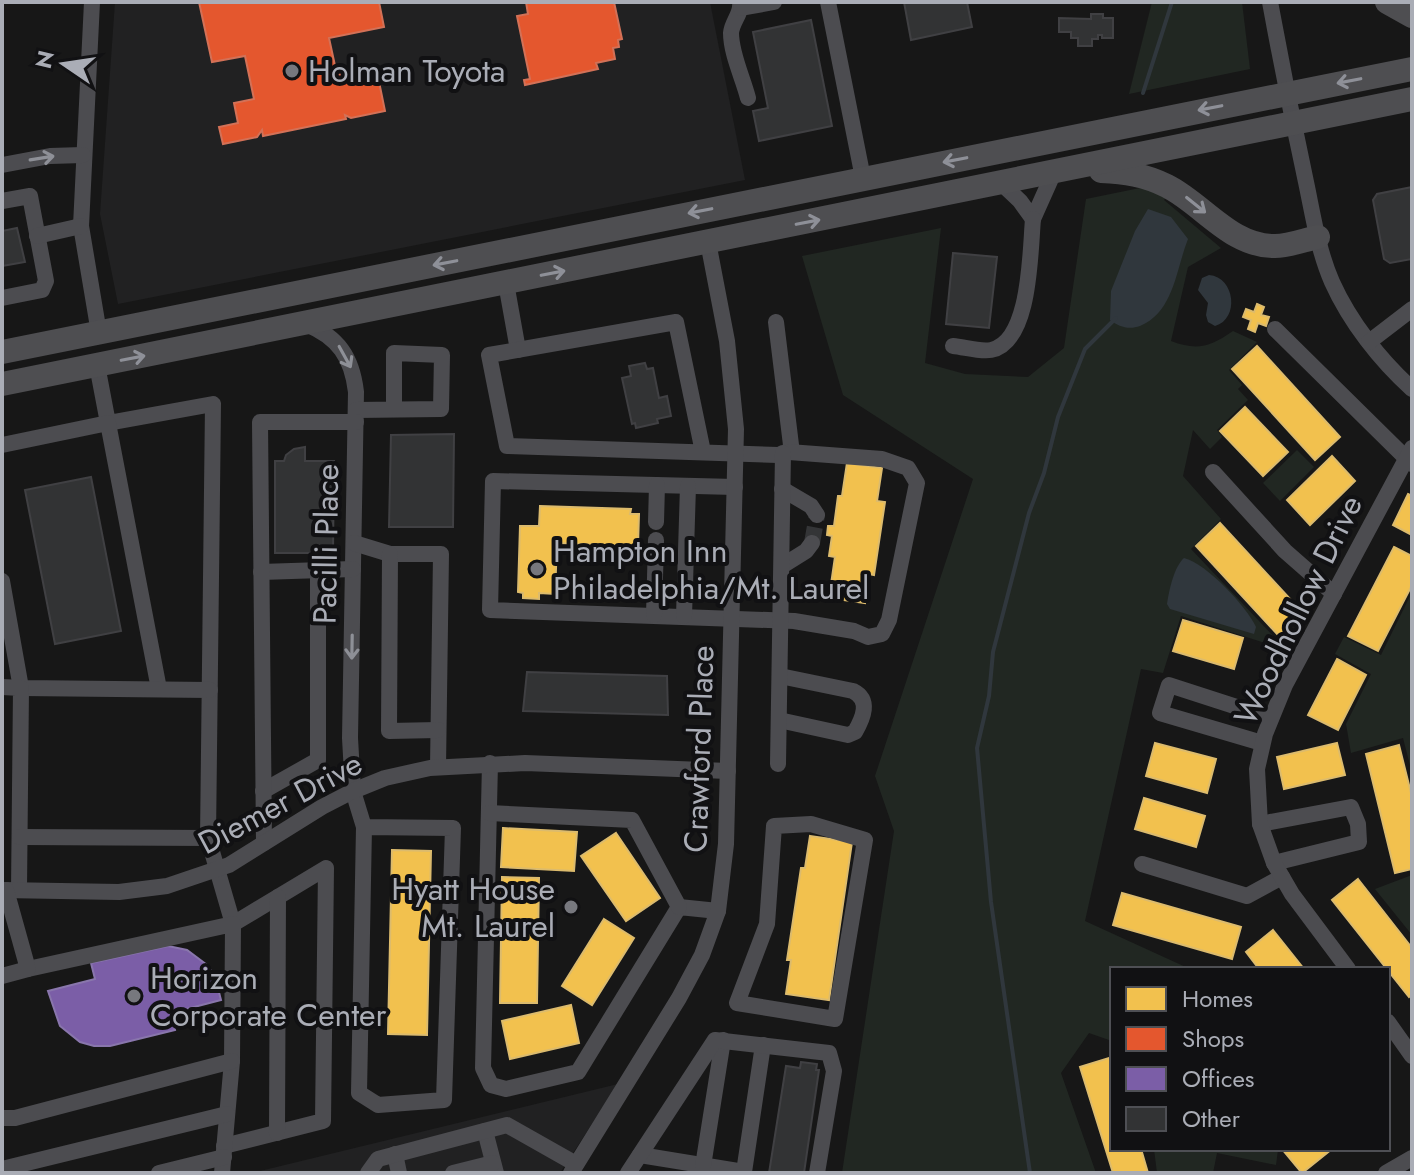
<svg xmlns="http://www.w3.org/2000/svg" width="1414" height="1175" viewBox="0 0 1414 1175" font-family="Jost,sans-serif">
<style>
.built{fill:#212122}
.green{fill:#212722}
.water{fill:#30373d}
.homes{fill:#f2c14e;stroke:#dcbb6d;stroke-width:2}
.shops{fill:#e4572e;stroke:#d37157;stroke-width:2}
.offices{fill:#7b5ea7;stroke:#8976ac;stroke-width:2}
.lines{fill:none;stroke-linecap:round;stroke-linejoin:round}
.stream{stroke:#30373d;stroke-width:4}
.building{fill:#323334;stroke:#404043;stroke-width:2}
.minor-tunnel{stroke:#343537;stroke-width:16;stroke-dasharray:16 8;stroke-linecap:butt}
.minor{stroke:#4c4c50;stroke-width:16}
.highway{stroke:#4e4e51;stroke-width:24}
.oneway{stroke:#8e9098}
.oneway2{stroke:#8e9097}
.poi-dot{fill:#77787e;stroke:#111113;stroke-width:3}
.labels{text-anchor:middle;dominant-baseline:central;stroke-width:8;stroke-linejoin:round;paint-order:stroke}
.poi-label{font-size:32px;fill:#aaadb6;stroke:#111113;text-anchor:start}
.street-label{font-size:32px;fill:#aaadb6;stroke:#111113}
</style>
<rect width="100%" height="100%" fill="#171717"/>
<g class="built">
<path d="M115,2h595l35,178 -627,124 -18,-90z"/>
<path d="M618,1084l-58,89h-308z"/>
</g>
<g class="green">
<path d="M1152,2h90l8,67 -121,25z"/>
<path d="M1179,180l-15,20 57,48 -33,19 -17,74c26,10 39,6 62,-10l24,11 -28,28 13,15 -4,4 10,11 -31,30 5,7 -12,12 -17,-19 -10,46 38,43 -30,30 86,91 -3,6 -93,-30 -18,57 -22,-4 -56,252 105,48h-78v72l-23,-8 -28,40 35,100h-254l52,-342 -19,-55 98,-297 -130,-84 -41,-139 139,-28 -16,135 40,11 63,3 36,-29 22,-149z"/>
<path d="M1297,450l17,17 -34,34 -17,-18z"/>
<path d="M1412,592v181l-9,-35 -52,15 -5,-29 25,-50 -36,-20 9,-17 37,18z"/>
<path d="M1412,875v60l-37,-46z"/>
<path d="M1154,1149h121l3,1 -2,15 -59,-12 -4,20h-56z"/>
</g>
<g class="water">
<path d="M1148,209l23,8 17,22c-12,30 -14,73 -48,87 -11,4 -21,1 -30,-6l1,-29 24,-60z"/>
<path d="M1209,275c26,2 31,44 6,51l-7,-4 -2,-7 2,-12 -10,-13 4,-12z"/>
<path d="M1184,558c23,6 62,48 72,69l-2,7 -84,-25 -3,-5c2,-14 7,-37 17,-46z"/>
</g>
<g class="homes">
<path d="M1257,304l7,3 -3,8 8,2 -3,9 -8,-3 -3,9 -7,-3 3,-9 -8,-3 3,-8 8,3z"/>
<path d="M1257,346l83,91 -25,23 -83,-91z"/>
<path d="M1245,407l43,45 -25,24 -43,-45z"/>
<path d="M1332,456l23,25 -45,44 -23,-25z"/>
<path d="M847,463l35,5 -5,33 8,1 -11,73 -5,-1 -4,29 -36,-5 6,-41 -6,-1 3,-20 -5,-1 1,-9h6l4,-30h4z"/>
<path d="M1408,494l4,2v39l-19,-10z"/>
<path d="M540,506l91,3 -1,5h9l-1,32 -81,-3 -2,51 -16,-1v6l-16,-1v-5l-5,-1 2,-66h19z"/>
<path d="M1220,523l83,90 -24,23 -83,-90z"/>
<path d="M1394,547l18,9v29l-34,66 -30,-15z"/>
<path d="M1183,620l60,18 -9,31 -61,-18z"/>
<path d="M1337,659l29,16 -28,55 -30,-15z"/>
<path d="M1155,743l61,16 -9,34 -61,-17z"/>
<path d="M1337,743l8,32 -61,14 -7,-32z"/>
<path d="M1399,745l13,52v72l-17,4 -29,-119z"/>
<path d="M1144,798l61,18 -9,31 -61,-18z"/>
<path d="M503,828l74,4 -3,39 -73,-4z"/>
<path d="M616,833l44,65 -34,23 -45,-65z"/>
<path d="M810,836l42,6 -23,158 -43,-6 5,-34h-4l14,-92h4z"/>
<path d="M392,850l39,1 -4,184 -39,-1z"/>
<path d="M502,877l37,1 -2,125h-37z"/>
<path d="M1358,879l54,69v46l-3,3 -77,-97z"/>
<path d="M1122,893l119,34 -9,32 -119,-34z"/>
<path d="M604,919l30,19 -42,67 -30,-19z"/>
<path d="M1273,930l31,39h-45l-13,-17z"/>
<path d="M571,1005l8,38 -69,16 -8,-38z"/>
<path d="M1112,1057v92h29l7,24h-35l-33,-106z"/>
<path d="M1282,1149h50l-30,24z"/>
</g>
<g class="shops">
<path d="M199,2h180l5,25 -55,11 8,37 39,-8 9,44 -34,7 -6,-3 1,4 -83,17 -1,-6 -5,7 -34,7 -4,-17 19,-4 -4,-20 20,-4 -9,-43 -33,6z"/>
<path d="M526,2h88l8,37 -4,1 1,7 -6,1 2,11 -19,4 2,6 -73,16 -1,-5 6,-1 -13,-63 11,-2z"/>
</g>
<path class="offices" d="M168,946l19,4 20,15 8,12 6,23 -50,13 4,17 -65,16h-16l-14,-4 -20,-16 -12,-35 47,-12 -4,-16z"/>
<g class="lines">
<g class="stream">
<path d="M1143,93l29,-91"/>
<path d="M1030,1173l-39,-271 -14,-154 12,-52 4,-44 36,-139 15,-40 14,-56 27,-68 31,-31"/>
</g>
</g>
<g class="building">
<path d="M904,2h63l5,25 -61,13z"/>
<path d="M1091,14h12v4h10v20h-11v-3h-4v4h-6v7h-14v-8h-7v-6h-12v-14l32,1z"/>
<path d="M811,20l21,106 -73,15 -6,-30 15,-3 -15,-76z"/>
<path d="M1412,187v72l-22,4 -6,-4 -11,-59 4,-6z"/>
<path d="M17,228l8,34 -23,4v-35z"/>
<path d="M953,253l44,4 -8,71 -43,-4z"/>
<path d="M645,363l2,6 6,-1 6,30 8,-2 4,20 -14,3 1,4 -22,5 -1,-5 -3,1 -10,-46 9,-2 -2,-10z"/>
<path d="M454,434l-1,93h-64l2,-92z"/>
<path d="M305,447v14h29l-1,92h-58v-92h9l2,-6 8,-6z"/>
<path d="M91,477l30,154 -66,13 -30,-154z"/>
<path d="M527,672l140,4 1,39 -145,-4z"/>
<path d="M801,1062l16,2 -1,6h3l-15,103h-35l17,-107 14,2z"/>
</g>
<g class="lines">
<path class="minor-tunnel" d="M812,543l5,-28"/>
<g class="minor">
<path d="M92,2l-11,224 18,107"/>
<path d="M740,2c2,12 -8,19 -9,31 0,21 12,45 17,65"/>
<path d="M828,2l35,176"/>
<path d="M1270,2c11,60 23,120 36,180 7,33 12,68 26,100 18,40 48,78 80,107"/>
<path d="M741,8l33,-6"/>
<path d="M2,165l48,-9 33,-1"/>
<path d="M1001,183l19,18 13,18 21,-47"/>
<path d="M2,201l28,-5 16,85 -4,9 -40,8"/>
<path d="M37,236l44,-10"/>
<path d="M506,283l12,67"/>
<path d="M306,324c32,13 46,33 50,68l-6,346 3,53 11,36 -5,266 19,12 66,-5 9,-272 -89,-1"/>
<path d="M1275,329l137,135"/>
<path d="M1369,342l43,-33"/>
<path d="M953,346c11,1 27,6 38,4 40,-8 39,-99 42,-131"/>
<path d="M97,365l11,58 105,-19 -5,434"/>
<path d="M356,410l85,-1 1,-54 -48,-2v56"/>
<path d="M2,445l106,-22 51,266"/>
<path d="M703,452l-27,-130 -187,33 18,91 271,9 11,-3 2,-7 -15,-123"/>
<path d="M1213,472l72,79 49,43"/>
<path d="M735,487l-242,-6 -3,129 304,11 60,10 14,6 14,-3 7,-14 28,-137 -9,-15 -26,-9 -93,-7"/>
<path d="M782,489l29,17 6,9"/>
<path d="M656,522l1,-37"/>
<path d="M354,543l36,11h51l-3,213"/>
<path d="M390,554l-1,177 49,-1"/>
<path d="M782,566l24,-15 6,-8"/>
<path d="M261,572l92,-3"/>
<path d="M2,581l19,107 189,2"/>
<path d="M654,615l2,-75"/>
<path d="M684,616l4,-130"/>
<path d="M2,687l19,1 -2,202"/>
<path d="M779,720l69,15 7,-3c8,-14 16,-32 -2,-41l-73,-15"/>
<path d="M1262,743l-102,-30 9,-28 102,33"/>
<path d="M490,763l-7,305 8,17 15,4 72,-17 101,-165 39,4"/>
<path d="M778,764l5,-311"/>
<path d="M263,791l55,-31v-190"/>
<path d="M489,813l143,7 47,87"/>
<path d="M811,824l54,16 -30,179 -98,-16 30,-79 7,-98z"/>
<path d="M1260,824l91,-17 7,17 1,18 -85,21"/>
<path d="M20,837l188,1 25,86 93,-56 -3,253 -99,25"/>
<path d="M264,843l-4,-421h96"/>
<path d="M1142,864l105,32 35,-19"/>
<path d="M2,890l117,2 48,-6 62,-21 93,-58 31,-16 32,-13 45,-10 95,-5 203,8"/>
<path d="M28,969l205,-45 -1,137 -10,112"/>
<path d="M1348,969l-56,-75 -18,-31 -14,-39 -3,-55 8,-35 20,-49 127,-237"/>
<path d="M2,976l26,-7 -22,-79"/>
<path d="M1388,1022l24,34"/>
<path d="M2,1118h13l217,-57"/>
<path d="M485,1131l11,42"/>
<path d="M277,1133l1,-236"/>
<path d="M395,1154l4,19"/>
<path d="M640,1155l104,17 19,-127"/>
<path d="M703,1166l20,-126"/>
<path d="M2,1169l225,-55"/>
<path d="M159,1173l65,-16"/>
<path d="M368,1173l10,-14 129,-34 69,39"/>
<path d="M453,1173l40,-10"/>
<path d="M571,1173l108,-175 23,-43 16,-44 8,-67 10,-415 -9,-88 -19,-99"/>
<path d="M628,1173l87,-133 114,13 5,18 -17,102"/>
<path d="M1386,1173l26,-15"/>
</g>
<g class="highway">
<path d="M1387,2l25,14"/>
<path d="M1101,171c24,1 44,4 66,15 36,18 64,61 108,60 14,0 29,-6 43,-9"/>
<path d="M2,352l1410,-283"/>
<path d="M2,384l1410,-285"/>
</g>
</g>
<defs><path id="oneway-shaft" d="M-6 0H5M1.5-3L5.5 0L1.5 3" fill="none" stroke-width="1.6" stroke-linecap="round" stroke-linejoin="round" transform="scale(2)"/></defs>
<g class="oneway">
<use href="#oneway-shaft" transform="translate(1349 81) rotate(169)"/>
<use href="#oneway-shaft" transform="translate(1210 108) rotate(169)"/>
<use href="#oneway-shaft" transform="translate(955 160) rotate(169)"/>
<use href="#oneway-shaft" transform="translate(1196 205) rotate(39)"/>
<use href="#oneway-shaft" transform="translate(700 211) rotate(169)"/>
<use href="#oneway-shaft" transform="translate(808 222) rotate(-11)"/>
<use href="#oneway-shaft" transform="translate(445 263) rotate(169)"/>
<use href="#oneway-shaft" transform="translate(553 273) rotate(-11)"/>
<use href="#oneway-shaft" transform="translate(133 358) rotate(-11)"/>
</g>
<g class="oneway2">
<use href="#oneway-shaft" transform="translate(42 158) rotate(-9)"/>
<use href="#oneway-shaft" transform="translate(345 357) rotate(61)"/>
<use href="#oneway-shaft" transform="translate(352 647) rotate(91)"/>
</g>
<g class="poi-dot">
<circle cx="292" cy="71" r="8"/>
<circle cx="537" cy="569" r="8"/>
<circle cx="571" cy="907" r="8"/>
<circle cx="134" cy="996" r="8"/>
</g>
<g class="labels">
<g class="poi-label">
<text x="308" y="71">Holman Toyota</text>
<text x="553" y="551">Hampton Inn<tspan x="553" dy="37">Philadelphia/Mt. Laurel</tspan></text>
<text x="555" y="889" text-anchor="end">Hyatt House<tspan x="555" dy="37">Mt. Laurel</tspan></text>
<text x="150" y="978">Horizon<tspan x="150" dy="37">Corporate Center</tspan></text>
</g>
<g class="street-label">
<text transform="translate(326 544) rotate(-89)">Pacilli Place</text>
<text transform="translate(1298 610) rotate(-64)">Woodhollow Drive</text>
<text transform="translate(699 749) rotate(-88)">Crawford Place</text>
<text transform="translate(280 803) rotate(-28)">Diemer Drive</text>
</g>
</g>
<rect width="1414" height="1175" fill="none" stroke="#aaadb6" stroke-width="8"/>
<rect x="1110" y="967" width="280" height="184" fill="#111113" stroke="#4e4f54" stroke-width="2"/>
<rect x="1126" y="987" width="40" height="24" fill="#f2c14e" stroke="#4e4f54" stroke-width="2"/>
<text x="1182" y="1007" font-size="24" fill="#aaadb6">Homes</text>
<rect x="1126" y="1027" width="40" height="24" fill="#e4572e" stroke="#4e4f54" stroke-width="2"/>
<text x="1182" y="1047" font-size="24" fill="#aaadb6">Shops</text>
<rect x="1126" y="1067" width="40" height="24" fill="#7b5ea7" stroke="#4e4f54" stroke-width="2"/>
<text x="1182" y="1087" font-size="24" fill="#aaadb6">Offices</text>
<rect x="1126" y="1107" width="40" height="24" fill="#323334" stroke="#4e4f54" stroke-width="2"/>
<text x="1182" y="1127" font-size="24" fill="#aaadb6">Other</text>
<g transform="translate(64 64) rotate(283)" stroke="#111113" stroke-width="6" paint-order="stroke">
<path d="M0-6L14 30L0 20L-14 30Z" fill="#aaadb6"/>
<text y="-12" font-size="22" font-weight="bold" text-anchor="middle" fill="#aaadb6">N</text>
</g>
</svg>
